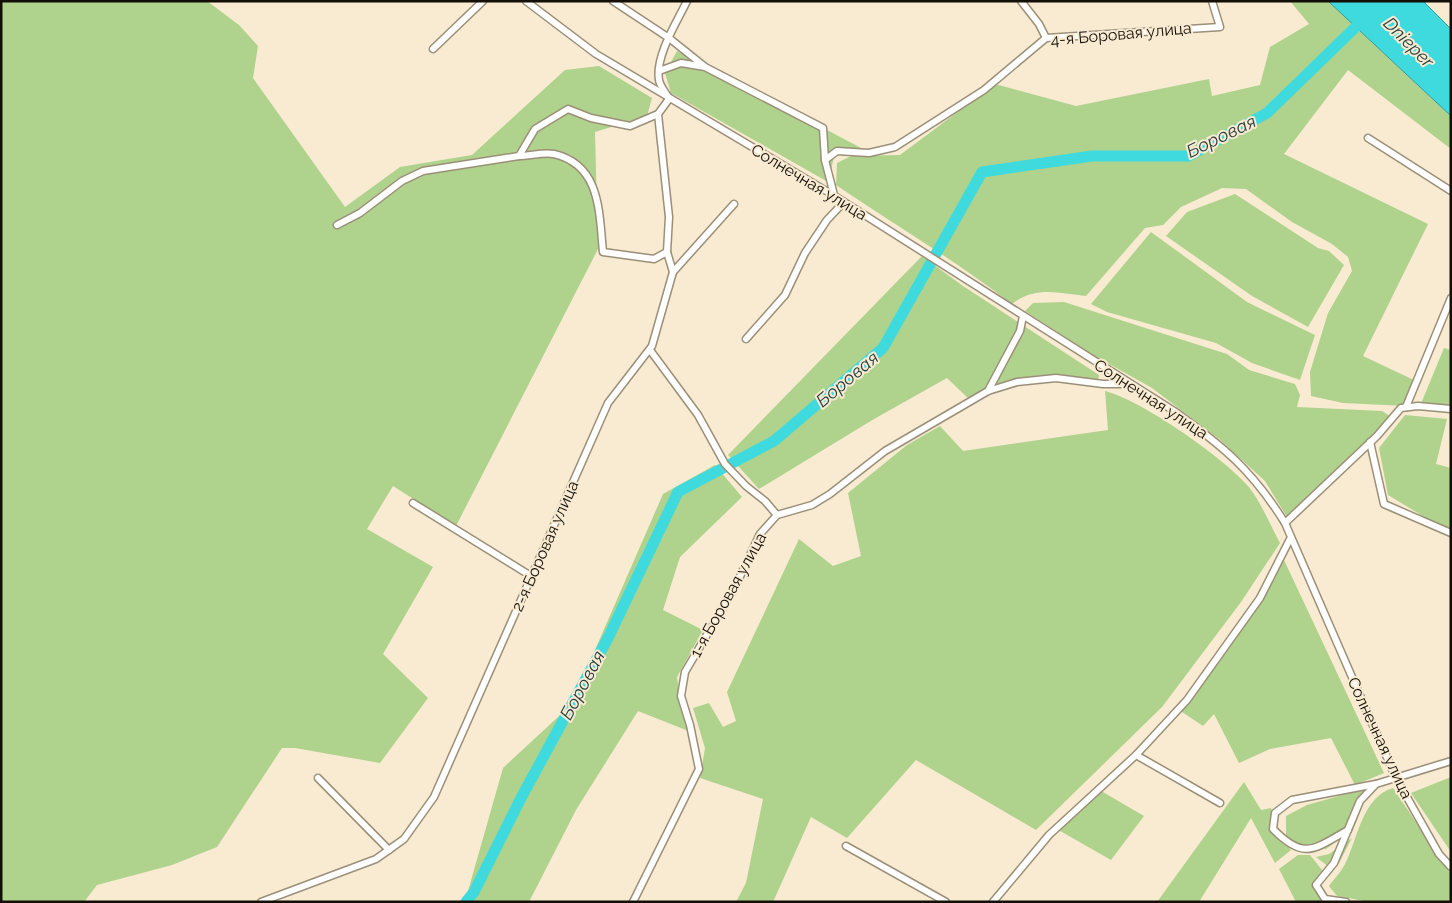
<svg xmlns="http://www.w3.org/2000/svg" width="1452" height="903" viewBox="0 0 1452 903" font-family="Raleway,sans-serif">
<style>
.green{fill:#afd28c}
.water{fill:#3edade;stroke:#319d9d}
.lines{fill:none;stroke-linecap:round;stroke-linejoin:round}
.river{stroke:#3edade;stroke-width:11}
.minor-casing{stroke:#9b8f78;stroke-width:9}
.minor{stroke:#fff;stroke-width:6}
.labels{text-anchor:middle;dominant-baseline:central;stroke-width:4;stroke-linejoin:round;paint-order:stroke}
.street-label{font-size:16px;fill:#130e06;stroke:#f8ebd2}
.water-label{font-size:18px;font-style:italic;fill:#243d3e;stroke:#f8ebd2}
</style>
<rect width="100%" height="100%" fill="#f8ebd2"/>
<g class="green">
<path d="M1,1h206l32,24 19,21 -5,32 92,129 55,-40 72,-12 93,-85 34,-4 53,32 -5,18 -52,16 3,117 -142,277 -63,-40 -26,43 66,38 -50,87 45,44 -48,65 -85,-15h-13l-65,99 -45,18 -75,20 -13,17h-83z"/>
<path d="M1290,1h38l123,115v33l-103,-79 -64,84 144,70 -65,132 53,25 -10,25 -63,-3 -32,-7 -1,-24 18,-59 24,-42 -4,-14 -16,-13 -40,-22 -46,-33 -24,-1 -41,19 -18,18 -18,3 -59,68c-28,-3 -51,-10 -74,8 -56,-43 -117,-79 -176,-119l1,-22 14,-7 49,-1 95,-71 81,22 133,-27 3,17 48,-11 10,-38 39,-23z"/>
<path d="M677,51l186,98 -28,4 -7,29 -157,-89 -6,-20z"/>
<path d="M1235,194l83,54 11,3 15,14 -36,62 -56,-31 -86,-60 21,-24z"/>
<path d="M1151,232l96,70 68,33 -15,45 -48,-17 -36,-20 -109,-31 -16,-8z"/>
<path d="M922,256l41,30 136,89 -1,6 -55,-6 -46,9 -28,15 -22,-21 -73,41 -115,70 -31,-34z"/>
<path d="M1064,302l163,52 22,16 46,14 5,11 -3,12 85,4 8,5 -21,25 -82,76 -22,-36 -46,-42 -67,-51 -57,-32 -70,-45 8,-8z"/>
<path d="M1444,348l7,2v58l-31,-2z"/>
<path d="M1105,391c36,9 118,66 143,95 13,16 22,39 32,57l-39,59 -79,105 -126,123 -120,-70 -69,78 -36,-21 -38,85h-37l10,-19 17,-84 -63,-21 5,-30 -12,-40 16,-5 14,24 13,-6 -9,-29 72,-153 34,27 28,-10 -13,-63 59,-48 33,-19 23,25 145,-21z"/>
<path d="M1405,415l42,4 -11,45 15,4v63l-10,-4 -53,-32 -9,-47z"/>
<path d="M715,465l27,32 -62,60 -17,53 40,20 -26,47 5,35 9,20 -53,-21 -62,99 -47,92h-69l6,-4 37,-130 68,-63 92,-211z"/>
<path d="M1284,560l100,213 -29,12 -24,-47 -61,11 -31,14 -25,-49 -11,12 -24,-16z"/>
<path d="M1451,777v75l-40,-59z"/>
<path d="M1244,782l17,28 10,-2 9,30 11,12 -16,13 -24,-45 -52,84h-42z"/>
<path d="M1381,784l-15,13 -13,33 -27,19 -22,-1 -18,-12v-20l21,-11z"/>
<path d="M1096,788l48,28 -33,44 -56,-32z"/>
<path d="M1393,788l58,86v28h-82l-32,-6 -8,-10c5,-7 12,-14 16,-22 13,-25 17,-67 48,-76z"/>
<path d="M1352,838l-13,25 -10,4 -13,-10 13,-3z"/>
<path d="M1298,855h12l16,20 -11,13 9,14h-28l-17,-33z"/>
</g>
<path class="water" d="M1328,1h95l28,28v87z"/>
<g class="lines">
<path class="river" d="M466,902l8,-10 47,-94 87,-160 70,-146 96,-51 109,-93 99,-176 110,-16h97l78,-43 99,-96"/>
<defs>
<g id="minor">
<path d="M526,1l70,53 237,141 341,216c50,36 78,59 111,112l110,253 44,78 12,13"/>
<path d="M613,1l56,37 35,28"/>
<path d="M1021,1l18,23 7,14"/>
<path d="M433,49l50,-48"/>
<path d="M659,71l22,-8 24,4 118,61 2,32 9,35"/>
<path d="M669,98c-4,-6 -9,-12 -10,-18 -4,-24 18,-58 28,-79"/>
<path d="M1368,138l83,53"/>
<path d="M519,156c11,0 24,-4 35,-2 47,11 45,58 49,98l51,7 13,-7"/>
<path d="M825,160l12,-9 32,2 26,-6 89,-57 62,-52 174,-11 -8,-26"/>
<path d="M337,225l23,-12 42,-32 21,-10 96,-15 16,-27 33,-20 23,9 39,8 28,-12"/>
<path d="M673,272l61,-68"/>
<path d="M746,339l39,-44 20,-42 22,-33 17,-18"/>
<path d="M650,350l48,65 27,49 21,22 19,15 12,14"/>
<path d="M988,391l32,-60 3,-15"/>
<path d="M1406,407l45,-109"/>
<path d="M1370,442l14,62 67,29"/>
<path d="M413,503l118,73"/>
<path d="M1285,523l92,-87 24,-28 17,-2 33,3"/>
<path d="M1136,755l84,48"/>
<path d="M318,778l71,72"/>
<path d="M1348,830c-34,19 -44,31 -75,-1l2,-16 17,-13 84,-16"/>
<path d="M846,846l100,56"/>
<path d="M261,902l115,-43 28,-20 30,-42 174,-394 44,-57 21,-74 -6,-20 2,-35 -11,-103 11,-15"/>
<path d="M633,902l66,-133 -9,-44 -9,-29 4,-24 50,-85 25,-53 17,-19 35,-10 18,-11 55,-43 103,-60 29,-9 39,-4 47,6h26"/>
<path d="M993,902l56,-67 87,-80 51,-55 73,-102 30,-59"/>
<path d="M1346,902l-21,-3 -9,-14 18,-22 26,-62 16,-17 75,-23"/>
</g>
</defs>
<use href="#minor" class="minor-casing"/>
<use href="#minor" class="minor"/>
</g>
<g class="labels">
<g class="street-label">
<text transform="translate(1121 34) rotate(-5)">4-я Боровая улица</text>
<text transform="translate(809 182) rotate(31)">Солнечная улица</text>
<text transform="translate(1151 399) rotate(33)">Солнечная улица</text>
<text transform="translate(545 546) rotate(-66)">2-я Боровая улица</text>
<text transform="translate(728 595) rotate(-61)">1-я Боровая улица</text>
<text transform="translate(1380 738) rotate(65)">Солнечная улица</text>
</g>
<g class="water-label">
<text transform="translate(1409 42) rotate(45)">Dnieper</text>
<text transform="translate(1221 136) rotate(-26)">Боровая</text>
<text transform="translate(847 379) rotate(-40)">Боровая</text>
<text transform="translate(582 685) rotate(-62)">Боровая</text>
</g>
</g>
<rect width="1452" height="903" fill="none" stroke="#130e06" stroke-width="5"/>
</svg>
